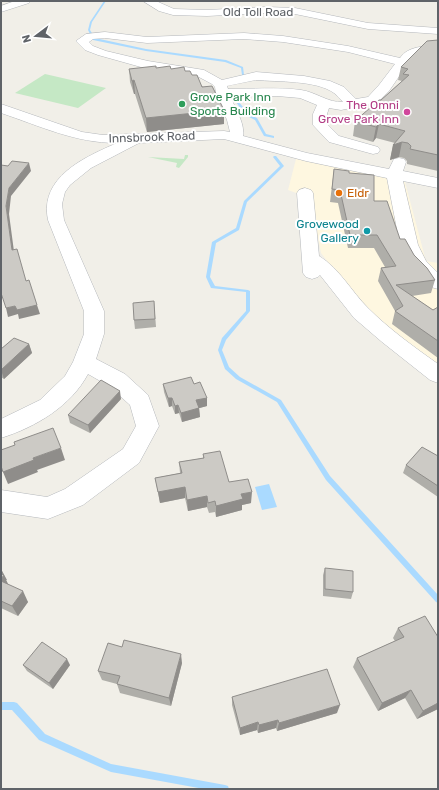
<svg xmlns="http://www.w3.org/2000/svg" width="439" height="790" viewBox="0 0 439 790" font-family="Rubik,sans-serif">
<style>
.commercial{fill:#fef7e0}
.green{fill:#c5e8c5}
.water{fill:#aadaff}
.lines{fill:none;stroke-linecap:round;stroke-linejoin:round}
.stream{fill:#aadaff;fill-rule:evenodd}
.minor-casing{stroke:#b5b8bc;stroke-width:1}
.minor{fill:#fff;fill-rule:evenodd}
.wall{fill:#afaea9}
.shaded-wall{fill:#8f8d8a}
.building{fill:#cccac5;stroke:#8f8d8a}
.leisure-dot{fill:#2e9e5b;stroke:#fff;stroke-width:1.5}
.hotel-dot{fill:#d1479c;stroke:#fff;stroke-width:1.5}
.food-dot{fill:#e8710a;stroke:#fff;stroke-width:1.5}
.culture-dot{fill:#0f9aa8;stroke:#fff;stroke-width:1.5}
.labels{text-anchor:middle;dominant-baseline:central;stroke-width:4;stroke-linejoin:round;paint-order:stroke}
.far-street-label{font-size:12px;fill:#5f6368;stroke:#fff}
.far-leisure-label{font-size:12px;fill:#27864d;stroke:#fff;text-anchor:start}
.far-hotel-label{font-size:12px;fill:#b23c85;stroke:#fff;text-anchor:end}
.far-food-label{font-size:12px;fill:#c56008;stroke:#fff;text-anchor:start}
.far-culture-label{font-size:12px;fill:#0d838f;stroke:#fff;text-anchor:end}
</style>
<rect width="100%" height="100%" fill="#f1efe8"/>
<path class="commercial" d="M296,159l109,23 21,79 12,2v101l-52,-38 -38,-37 -27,-36 -11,-55 -22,-8z"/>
<g class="green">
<path d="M45,74l61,14 -28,20 -63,-15z"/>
<path d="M185,155h3v2l-9,11 -3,-1 1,-4 -29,-6 36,2z"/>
</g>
<path class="water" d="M269,484l8,23 -15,3 -7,-23z"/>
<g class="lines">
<g class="stream">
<path d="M104,1h2l-14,21 -2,8 5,8 51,11 80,11 17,7 1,8 -5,4h-2v-2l5,-2 -1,-7 -16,-6 -79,-11 -53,-11 -5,-10 2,-8z"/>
<path d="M236,101h2l5,6 5,1 3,7 6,3 9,16 8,2v2l-10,-2 -9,-16 -6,-3 -3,-7 -5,-1 -5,-7z"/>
<path d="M274,156h2l8,10 -37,36 -8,28 -23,13 -6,34 5,9 33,4 2,1v20l-24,29 -4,10 7,17 11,10 41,23 49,76 108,119v8l-2,-1 -110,-122 -49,-78 -41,-23 -11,-10 -7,-19 4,-12 24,-27v-19l-35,-4 -5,-11 6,-35 24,-14 8,-27 36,-35 -7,-9z"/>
<path d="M1,702h13l3,1 28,31 66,30 114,21 3,1 1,3h-25l-93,-17 -72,-32 -27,-30h-11z"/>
</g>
<defs>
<g id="minor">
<path d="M15,1h15l-1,2 -28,9v-6z"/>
<path d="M143,1h13l18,8 33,1 59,-3 29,1 73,15 70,5v6l-70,-5 -73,-15 -29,-1 -59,3 -34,-1 -14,-4z"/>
<path d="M105,32l42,5 97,-4 39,3 65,10 52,12c8,-12 25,-12 38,-12v6h-14l-13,7 -22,32 -12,12 -36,7 -12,-2 -2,6v10l12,12 39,11 2,3 -2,3 -5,1 -44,-12 -16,-17v-11l4,-9 -17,-7 -23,-2 -46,1c4,13 14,25 12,39l64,17 82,16 5,-10 5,-1 5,1 2,3 -3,9 35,7v10l-35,-7 15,64 8,16 12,12v16l-7,-2 -19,-19 -12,-23 -13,-67 -81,-17 -82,-22 -85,4 -48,25 -21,17 -5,7 -3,12 2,16 40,91v23l-8,25 29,15 23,21 11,31 -20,37 -56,42 -35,14 -47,-7v-22l46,7 18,-8 58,-40 13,-23 -6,-21 -21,-19 -21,-12c-17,32 -52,53 -87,64v-19l39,-19 25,-24 8,-14 11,-28v-23l-36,-91c-9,-43 37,-63 69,-77 -42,0 -77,-17 -116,-30v-9l81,28 21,3 121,-4 6,1 -3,-12 -11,-27 -1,-6 -3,-3 -15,-8 -49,-7 -50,-14 -13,-5 -9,-9 10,-7zM105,38l42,5 97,-4 39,3 65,10 47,12 -16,21 -11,12 -12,2 -12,-12 -14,-6 -26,-5 -48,-4 -34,8 -18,-10 -56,-9 -42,-10 -13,-5 -4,-4 4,-3zM256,80c22,2 60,0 78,13 3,2 6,6 9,9 -15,1 -27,-10 -42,-12 -24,-3 -49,-1 -73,-1l-1,-3z"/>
<path d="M305,188l6,2 2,3 6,63c21,13 32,35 49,52 21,21 46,39 70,56v19l-8,-3 -48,-38 -28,-24 -34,-43 -2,2 -6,2 -6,-2 -3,-4 -6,-80 2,-3z"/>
</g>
</defs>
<use href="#minor" class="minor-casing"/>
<use href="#minor" class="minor"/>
</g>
<g class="wall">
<path d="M438,40v131l-31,-7v-3l-3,-3 -5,-1 -9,3 3,-15 2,-2 -19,-5 -3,4 -20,-6 2,-15 26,-21 21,-19 -4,-1 3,-13z"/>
<path d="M156,68l15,1 14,2 7,4 32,35v14l-77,8 -12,-38h-1l-4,-12 -1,-13z"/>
<path d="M334,169l15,4 25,28 26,38 35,41 -4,13 -19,3 21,14 5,-3v51l-46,-34 3,-13 -17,-30 3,-13 4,-1 -11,-19h-26l-10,-45 -8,-1z"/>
<path d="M154,301l2,26 -21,2 -1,-9z"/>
<path d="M29,344l3,9 -28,26 -3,-2v-28z"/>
<path d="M163,384h31l13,14v8l-8,2 1,9 -18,5 -3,-9 -4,1 -3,-8 -3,1 -5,-15z"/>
<path d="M121,399l-31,34 -20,-10 -2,-8z"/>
<path d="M203,454l26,28 22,21 -9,2v5l-26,7 -1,-5 -6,1 -2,-6 -19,4 -3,-13 -25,5 -5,-25 25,-5 -1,-11 24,-4z"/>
<path d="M438,456v41l-35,-24 3,-8z"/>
<path d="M325,568l28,24 -2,7 -28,-3v-21z"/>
<path d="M1,569l7,15 20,18 -10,14 -17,-8z"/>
<path d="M398,628l40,9v72l-21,10 -12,-21 -27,13 -25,-44 4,-9 38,-17 -2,-3z"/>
<path d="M182,663l-11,43 -51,-13 -3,-9 -15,-4 -4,-9z"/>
<path d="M23,665h47l-17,24 -26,-18z"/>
<path d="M232,697l105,16 -60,18 -1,-3 -18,5 -1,-3 -17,5 -8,-30z"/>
</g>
<g class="shaded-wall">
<path d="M134,80l1,14h-1l-2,-13z"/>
<path d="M224,110v14l-77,8 -1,-14z"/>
<path d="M379,124l-3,14 -3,4 3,-15z"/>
<path d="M402,142l-3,15 -9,3 3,-15z"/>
<path d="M29,163l2,8 -20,25 -2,18 6,45 -3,-9 -6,-44 3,-18z"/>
<path d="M37,305l3,9 -21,5 -1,-5 -10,3 -2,-9 9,-2z"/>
<path d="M29,344l3,9 -28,26 -3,-9z"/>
<path d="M120,391l1,8 -31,34 -2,-8z"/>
<path d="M168,398h4v8l-3,1z"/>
<path d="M207,398v8l-11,3v-9z"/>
<path d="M178,405l1,8 -4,1v-8z"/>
<path d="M199,408l1,9 -18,5 -1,-9z"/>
<path d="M61,448l4,12 -28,10 1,2 -30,12 -5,-12 30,-14z"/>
<path d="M185,487v11l-25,5 -2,-11z"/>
<path d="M252,492l-1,11 -9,2v5l-26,7v-11l25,-12z"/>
<path d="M207,496v11l-19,4 -1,-11z"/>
<path d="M1,569l6,11h-1l3,6 -8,-4z"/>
<path d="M23,591l5,11 -10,14 -6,-10z"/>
<path d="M181,654l1,9 -11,43 -2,-8z"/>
<path d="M67,659l3,6 -17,24 -4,-6z"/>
<path d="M411,690l-6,8 -27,13 4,-8z"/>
<path d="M438,703v6l-21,10 6,-8z"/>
<path d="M340,705l-3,8 -60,18 2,-8z"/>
<path d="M278,720l-2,8 -18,5 1,-8z"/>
<path d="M258,722l-1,8 -17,5v-7z"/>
</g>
<g class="building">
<path d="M438,40v115l-28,-6 1,-3 -3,-3 -6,-1 -9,3 12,-14 -26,-7 -3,3 -21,-6 24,-21h2l28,-25 -6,-1 5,-5 -7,-2 26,-26z"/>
<path d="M156,66v2l14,-2 1,3 13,-2 1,4h5l2,4h5l5,12 10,-1 12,24 -78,8 -12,-38 -2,1 -3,-12z"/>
<path d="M12,161l17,2 -20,25 -3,18 6,44 5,-1 9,32 3,-1 8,25 -20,5 -2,-4 -9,2 -5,-15v-128l7,1z"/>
<path d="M334,169l15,2v2l25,2v26h13l13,38h5l9,16 13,13 8,12 -39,5 37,25 5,-3v34l-43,-30 8,-5 -22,-38 15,-2 -19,-31h-27l-10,-45 -8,-1z"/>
<path d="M154,301l1,18 -21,1 -1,-17z"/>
<path d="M14,338l15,6 -28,26v-21z"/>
<path d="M191,377l3,7 6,-2 7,16 -11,2 3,8 -18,5 -3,-8 -3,1 -3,-8h-4l-5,-14z"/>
<path d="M101,380l19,11 -32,34 -20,-10z"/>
<path d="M53,428l8,20 -28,10 1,2 -31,12 -2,-6v-16l14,-5 -1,-3z"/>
<path d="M422,447l16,9v30l-32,-21z"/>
<path d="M220,451l9,31 19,-3 4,13 -11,2 2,5 -27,7 -1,-5 -7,2 -1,-7 -20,4 -2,-13 -27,5 -3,-14 27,-5 -3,-11 25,-4 -1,-4z"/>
<path d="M325,568l28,3v21l-28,-3z"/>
<path d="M1,574l3,1 -3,4z"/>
<path d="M1,581l22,10 -11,15 -11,-5z"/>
<path d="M425,616l13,21v66l-15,8 -12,-21 -29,13 -25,-45 47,-21 -6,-9z"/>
<path d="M124,640l57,14 -12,44 -52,-14 3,-8 -22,-5 10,-28 14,4z"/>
<path d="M42,642l25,17 -18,24 -26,-18z"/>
<path d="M327,669l13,36 -61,18 -1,-3 -19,5 -1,-3 -18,6 -8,-31z"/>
</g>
<circle class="leisure-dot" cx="182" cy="104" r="4"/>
<circle class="hotel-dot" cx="407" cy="112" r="4"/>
<circle class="food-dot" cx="339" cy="193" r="4"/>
<circle class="culture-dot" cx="367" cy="231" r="4"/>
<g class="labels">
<g class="far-street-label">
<text x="258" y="12">Old Toll Road</text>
<text transform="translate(152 137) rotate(-2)">Innsbrook Road</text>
</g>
<g class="far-leisure-label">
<text x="190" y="97">Grove Park Inn<tspan x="190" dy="14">Sports Building</tspan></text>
</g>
<g class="far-hotel-label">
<text x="399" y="105">The Omni<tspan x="399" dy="14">Grove Park Inn</tspan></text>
</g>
<g class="far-food-label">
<text x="347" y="193">Eldr</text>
</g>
<g class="far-culture-label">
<text x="359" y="224">Grovewood<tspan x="359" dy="14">Gallery</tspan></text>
</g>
</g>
<rect width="439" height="790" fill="none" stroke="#5f6368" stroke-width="4"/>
<g transform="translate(36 36) rotate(254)" stroke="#ffffff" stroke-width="3" paint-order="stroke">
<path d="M0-3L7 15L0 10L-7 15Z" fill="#5f6368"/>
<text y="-6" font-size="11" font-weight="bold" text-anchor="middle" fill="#5f6368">N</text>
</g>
</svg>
